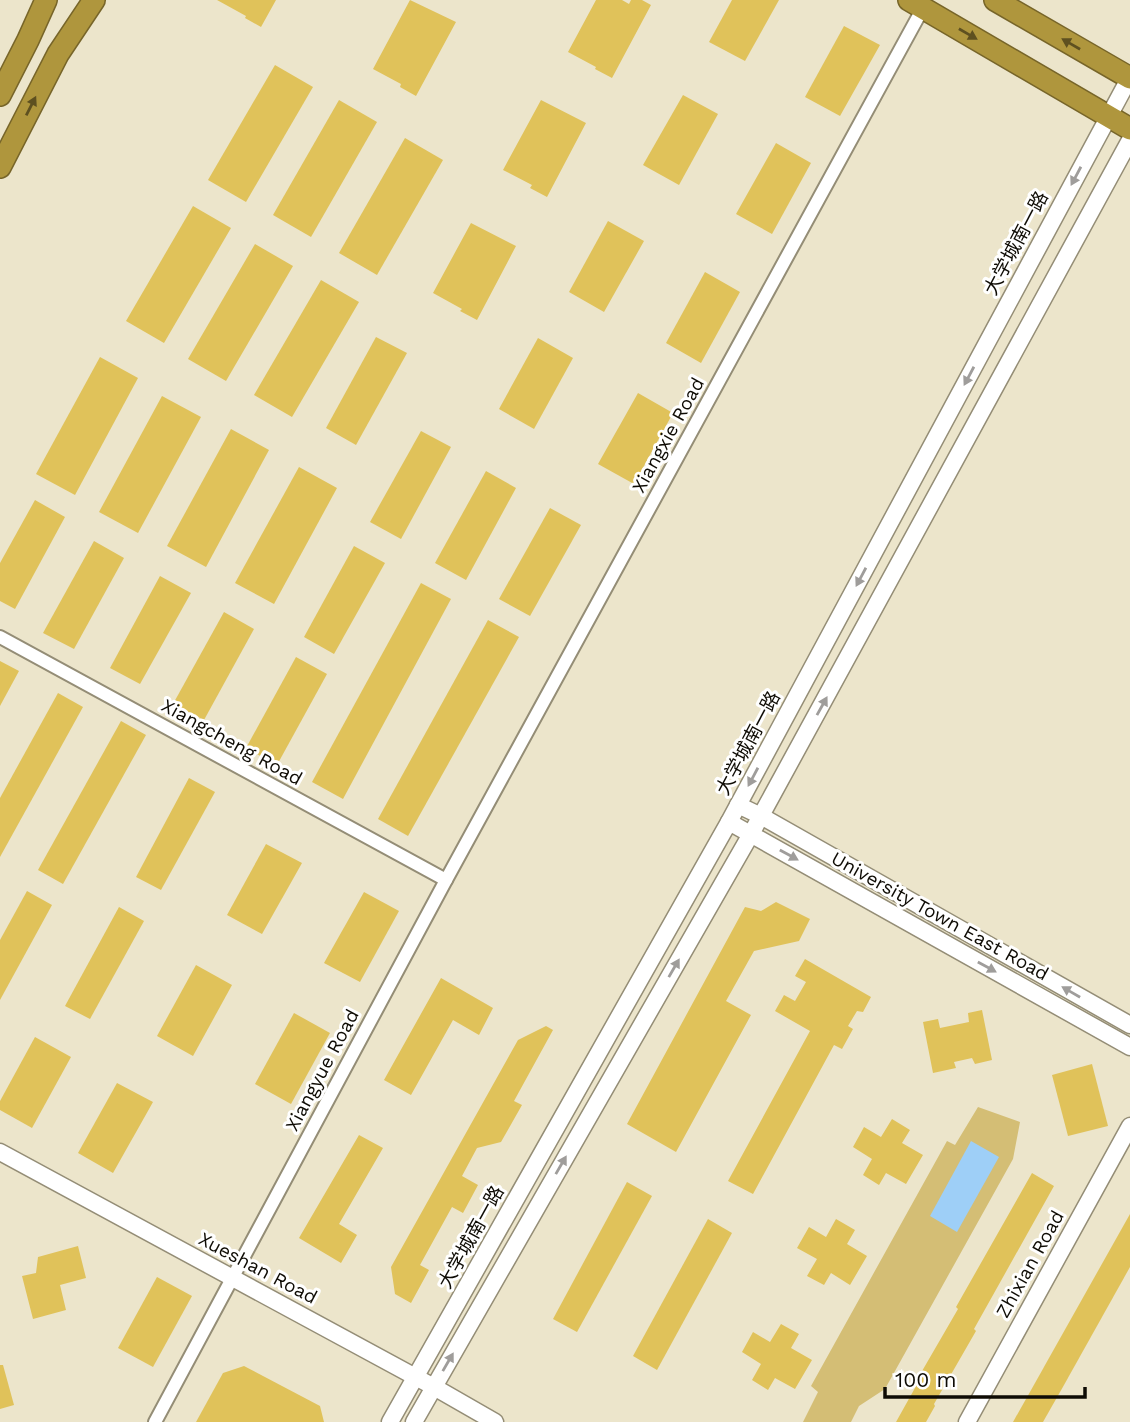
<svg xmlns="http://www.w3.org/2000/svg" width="1130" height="1422" viewBox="0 0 1130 1422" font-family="'Work Sans','Noto Sans SC',sans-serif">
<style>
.green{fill:#d4be75}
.water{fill:#9ecff7}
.building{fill:#e0c25a}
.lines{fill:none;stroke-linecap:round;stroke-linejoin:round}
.street-casing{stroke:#948d76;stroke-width:16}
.secondary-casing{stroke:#948d76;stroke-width:19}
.highway-casing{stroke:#776529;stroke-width:24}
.street{stroke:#fff;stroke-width:12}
.secondary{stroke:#fff;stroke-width:16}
.highway{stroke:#af963d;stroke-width:21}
.oneway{fill:#5e5020}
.oneway2{fill:#9f9d9b}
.labels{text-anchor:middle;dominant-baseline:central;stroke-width:6;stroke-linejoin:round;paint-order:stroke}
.street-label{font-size:19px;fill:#0e0b04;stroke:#fff}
</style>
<rect width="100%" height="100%" fill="#ece5cb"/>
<path class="green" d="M978,1107l42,15 -7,37 -128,230 -26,17 -8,16h-48l15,-30 -7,-6 136,-245 8,4z"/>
<path class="water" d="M971,1141l28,16 -42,75 -27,-16z"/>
<g class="building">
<path d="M217,0h59l-15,27 -16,-9 1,-2z"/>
<path d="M410,0l46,22 -40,74 -16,-9 1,-3 -28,-15z"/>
<path d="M596,0h26l7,4 2,-4h11l9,5 -39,73 -17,-9 1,-2 -28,-15z"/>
<path d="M732,0h47l-34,61 -36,-19z"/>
<path d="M844,26l36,19 -40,71 -35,-19z"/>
<path d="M275,65l38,22 -67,115 -38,-22z"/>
<path d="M683,95l35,19 -39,71 -36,-20z"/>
<path d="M339,100l38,22 -66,115 -38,-22z"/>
<path d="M541,100l45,23 -39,74 -17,-9 2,-3 -29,-15z"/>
<path d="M405,138l38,22 -66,115 -38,-22z"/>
<path d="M776,143l35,20 -39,71 -36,-20z"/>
<path d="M193,206l38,22 -67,115 -38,-22z"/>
<path d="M608,221l36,20 -40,71 -35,-20z"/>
<path d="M471,223l45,23 -39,74 -17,-9 2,-2 -29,-16z"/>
<path d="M255,244l38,22 -67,115 -38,-22z"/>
<path d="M705,272l35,20 -39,71 -35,-20z"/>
<path d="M321,280l38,22 -67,115 -38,-22z"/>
<path d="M376,337l31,16 -51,92 -30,-17z"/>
<path d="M538,338l35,20 -39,71 -35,-20z"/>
<path d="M100,357l38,21 -63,117 -39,-21z"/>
<path d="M638,393l35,20 -39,71 -36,-20z"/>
<path d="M162,396l39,21 -63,116 -39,-21z"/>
<path d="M231,429l38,21 -63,117 -39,-21z"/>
<path d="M421,431l30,16 -50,92 -31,-17z"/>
<path d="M299,467l38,21 -63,116 -39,-21z"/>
<path d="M486,471l30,17 -50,92 -31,-17z"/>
<path d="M35,500l30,17 -50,92 -15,-8v-38z"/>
<path d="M550,508l31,17 -51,91 -31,-17z"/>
<path d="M94,541l30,17 -50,91 -31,-16z"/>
<path d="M354,546l31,17 -51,91 -30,-17z"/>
<path d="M160,576l31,17 -51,91 -30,-16z"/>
<path d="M421,583l30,16 -108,200 -31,-17z"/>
<path d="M224,612l30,17 -50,91 -31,-16z"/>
<path d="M488,620l31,17 -111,199 -30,-17z"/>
<path d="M296,657l31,17 -50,91 -31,-17z"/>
<path d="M0,661l19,10 -19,35z"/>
<path d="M58,693l25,14 -83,150v-59z"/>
<path d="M121,721l25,14 -83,149 -25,-14z"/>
<path d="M189,778l26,14 -54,98 -25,-13z"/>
<path d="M266,844l36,19 -40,71 -35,-19z"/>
<path d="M27,891l25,14 -52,95v-60z"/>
<path d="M364,892l35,19 -39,71 -36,-19z"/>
<path d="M776,902l34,17 -11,22 -45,10 -28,50 25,14 -75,137 -49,-28 118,-217 16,4z"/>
<path d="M119,907l25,14 -54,98 -25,-13z"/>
<path d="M805,959l66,38 -8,15 -6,-1 -9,15 5,3 -11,20 -8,-4 -81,149 -25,-13 82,-150 -35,-20 9,-16 11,6 11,-19 -11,-6z"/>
<path d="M196,965l36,20 -39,71 -36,-20z"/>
<path d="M441,978l52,30 -14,27 -26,-15 -42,75 -27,-15z"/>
<path d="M982,1010l10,50 -17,4 -3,-6 -18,4 2,6 -23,5 -10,-51 15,-3 2,9 29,-6 -1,-9z"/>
<path d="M294,1013l36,20 -39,71 -36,-20z"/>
<path d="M546,1026l7,4 -39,71 8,4 -21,37 -24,6 -15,28 16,9 -15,28 -11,-6 -32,58 9,5 -18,33 -16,-9 -4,-27 127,-227z"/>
<path d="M35,1037l36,20 -39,71 -32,-18v-9z"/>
<path d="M1092,1064l16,62 -40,10 -16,-61z"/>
<path d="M117,1083l36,19 -40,71 -35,-20z"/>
<path d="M892,1119l18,11 -8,13 21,12 -17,29 -20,-11 -7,12 -16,-10 9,-16 -19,-12 11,-20 17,10z"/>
<path d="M359,1135l24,13 -44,76 18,11 -16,28 -42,-25z"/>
<path d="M1032,1173l22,13 -80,143 2,2 -42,73 1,2 -9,16h-30l24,-43 -2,-1 40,-69 -2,-2z"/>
<path d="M627,1182l25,14 -75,136 -24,-13z"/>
<path d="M1130,1214v53l-66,118 -21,37h-30z"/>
<path d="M708,1219l24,14 -75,137 -24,-14z"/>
<path d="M836,1219l19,11 -8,14 20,12 -17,29 -19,-12 -7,12 -17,-9 10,-17 -20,-11 12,-21 17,10z"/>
<path d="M78,1246l8,32 -26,7 6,25 -33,9 -11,-43 14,-3 2,-16z"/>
<path d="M157,1277l35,19 -39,71 -35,-19z"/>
<path d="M781,1324l18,10 -8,14 21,12 -17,29 -20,-11 -7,12 -16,-10 9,-16 -19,-12 11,-20 17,10z"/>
<path d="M0,1365h3l11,40 -14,4z"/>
<path d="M244,1366l76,40 4,16h-128l27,-49z"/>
</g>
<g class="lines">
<defs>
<g id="street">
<path d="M0,637l446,243"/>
<path d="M155,1422l291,-542 477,-872"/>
</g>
<g id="secondary">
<path d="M738,805l23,11 369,209"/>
<path d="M729,822l401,225"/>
<path d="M0,1152l434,235 61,35"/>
<path d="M390,1422l339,-600 401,-745"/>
<path d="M414,1422l337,-588 379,-694"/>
<path d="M967,1422l163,-296"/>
</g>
<g id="highway">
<path d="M909,0l221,129"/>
<path d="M995,0l135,78"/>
<path d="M0,95l28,-55 18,-40"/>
<path d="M0,167l58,-113 36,-54"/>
</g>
</defs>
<use href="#street" class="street-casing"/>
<use href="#secondary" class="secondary-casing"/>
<use href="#highway" class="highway-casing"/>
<use href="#street" class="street"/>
<use href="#secondary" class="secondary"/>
<use href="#highway" class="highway"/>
</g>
<defs><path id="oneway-solid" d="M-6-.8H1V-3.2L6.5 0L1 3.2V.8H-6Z" transform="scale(1.75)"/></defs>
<g class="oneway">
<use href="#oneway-solid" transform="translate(968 34) rotate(30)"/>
<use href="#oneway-solid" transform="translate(1071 44) rotate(-150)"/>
<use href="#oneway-solid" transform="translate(31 106) rotate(-63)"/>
</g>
<g class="oneway2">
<use href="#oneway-solid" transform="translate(1076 176) rotate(118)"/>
<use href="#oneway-solid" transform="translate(969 376) rotate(118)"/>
<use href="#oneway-solid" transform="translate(861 577) rotate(118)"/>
<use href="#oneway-solid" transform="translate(822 706) rotate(-61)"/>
<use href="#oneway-solid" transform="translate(753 777) rotate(118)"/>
<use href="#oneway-solid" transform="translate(789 855) rotate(29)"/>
<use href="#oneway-solid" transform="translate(987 967) rotate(29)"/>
<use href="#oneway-solid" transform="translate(674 968) rotate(-60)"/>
<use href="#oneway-solid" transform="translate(1071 992) rotate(-150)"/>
<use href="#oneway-solid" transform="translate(561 1165) rotate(-60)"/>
<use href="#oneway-solid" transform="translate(448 1362) rotate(-60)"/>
</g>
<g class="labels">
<g class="street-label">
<text transform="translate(1016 243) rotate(-62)">大学城南一路</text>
<text transform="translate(668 435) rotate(-61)">Xiangxie Road</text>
<text transform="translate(232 742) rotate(29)">Xiangcheng Road</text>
<text transform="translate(748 743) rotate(-62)">大学城南一路</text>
<text transform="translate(940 916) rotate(29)">University Town East Road</text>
<text transform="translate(322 1070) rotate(-62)">Xiangyue Road</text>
<text transform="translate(471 1237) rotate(-61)">大学城南一路</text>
<text transform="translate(1030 1264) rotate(-61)">Zhixian Road</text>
<text transform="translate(258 1268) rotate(28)">Xueshan Road</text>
</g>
</g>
<path d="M885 1387v10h200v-10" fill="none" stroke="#0e0b04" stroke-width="3.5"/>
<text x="895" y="1387" font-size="21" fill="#0e0b04" stroke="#ffffff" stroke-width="5" paint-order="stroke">100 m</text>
</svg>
